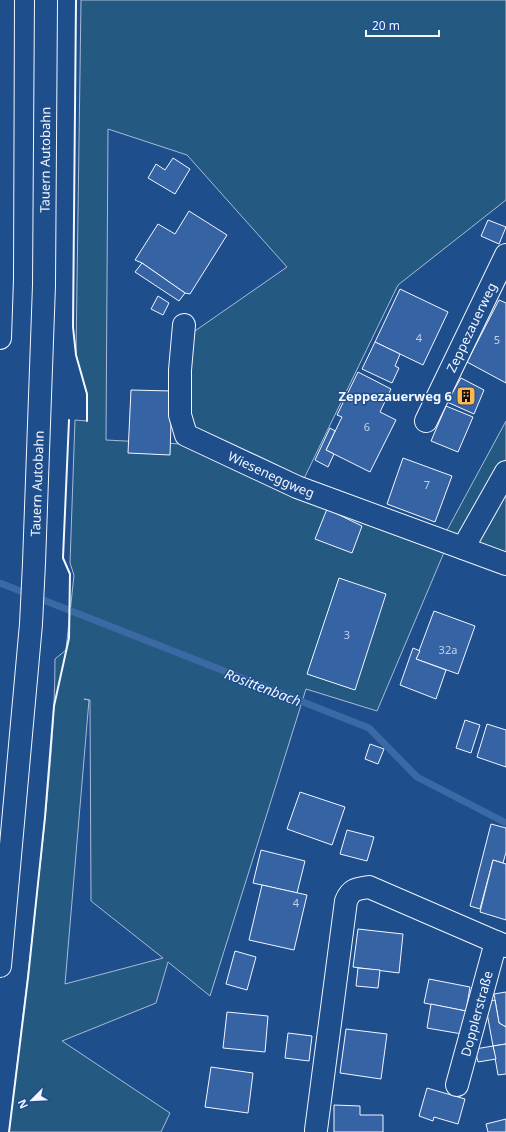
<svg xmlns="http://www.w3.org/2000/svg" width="506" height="1132" viewBox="0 0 506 1132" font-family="'Noto Sans',sans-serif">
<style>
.green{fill:#245a82;stroke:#a8bbd7;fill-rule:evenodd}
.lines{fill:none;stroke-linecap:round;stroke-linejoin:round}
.stream{stroke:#3b69a3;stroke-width:7}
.building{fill:#3563a3;stroke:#f2f6ff}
.minor-casing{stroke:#f2f6ff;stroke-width:24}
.motorway-casing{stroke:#f2f6ff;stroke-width:24}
.minor{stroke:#1f4e8c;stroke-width:22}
.motorway{stroke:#1f4e8c;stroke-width:22}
.wall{stroke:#f2f6ff;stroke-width:2}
.labels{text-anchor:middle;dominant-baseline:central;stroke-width:3;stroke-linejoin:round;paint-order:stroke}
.number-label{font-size:11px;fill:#c3d1e8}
.street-label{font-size:13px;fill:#f2f6ff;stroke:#1f4e8c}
.poi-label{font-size:13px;font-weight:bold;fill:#f2f6ff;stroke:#1f4e8c;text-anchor:end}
.water-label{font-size:14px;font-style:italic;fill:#f2f6ff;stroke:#1f4e8c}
</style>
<rect width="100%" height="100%" fill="#1f4e8c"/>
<g class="green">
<path d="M81,0h425v200l-108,85 -102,210 149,55 -68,161 -71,-22 -96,307 -42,-34 -12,41 -94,38 108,72 -9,19h-152c11,-91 22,-182 32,-274 7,-66 14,-133 14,-199l11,-9 8,-75 -4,-12 5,-143 12,1v-27l-11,-39zM108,129l79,26 100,112 -95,66 -10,111 -76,-4zM84,699l6,1 1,201 72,57 -98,26 24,-284z"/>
<path d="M506,421v135l-60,-24z"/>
</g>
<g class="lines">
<path class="stream" d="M0,583l369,145 48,49 89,46"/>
</g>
<g class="building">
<path d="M173,158l17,11 -15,25 -27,-16 8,-14 9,6z"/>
<path d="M189,211l38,24 -37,59 -5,-1 -43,-30 -7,-3 23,-36 17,10z"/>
<path d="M488,220l18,7 -7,17 -18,-8z"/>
<path d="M142,263l43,30 -6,8 -44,-29z"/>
<path d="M400,289l48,23 -25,53 -48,-23z"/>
<path d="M158,296l11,7 -6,12 -12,-6z"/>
<path d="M499,300l7,3v80l-39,-21z"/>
<path d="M375,342l25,12 -5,12 4,2 -7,15 -30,-14z"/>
<path d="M358,372l33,17 -11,23 16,8 -26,52 -44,-22 16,-33 -5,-2z"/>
<path d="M461,378l23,12 -10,24 -27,-12z"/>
<path d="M131,390l41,1 -2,64 -42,-2z"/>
<path d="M446,406l27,11 -15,35 -27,-11z"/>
<path d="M330,428l5,3 -9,19 8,4 -6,13 -13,-7z"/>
<path d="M403,458l49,18 -17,46 -48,-18z"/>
<path d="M327,509l35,17 -10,27 -37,-14z"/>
<path d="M339,578l47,16 -31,96 -48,-16z"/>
<path d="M434,611l41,15 -17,48 -42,-15z"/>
<path d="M413,648l7,3 -4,8 30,11 -10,29 -36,-14z"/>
<path d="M465,720l15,5 -9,28 -15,-5z"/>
<path d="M487,724l19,6v37l-29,-10z"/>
<path d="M370,744l14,5 -6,15 -13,-5z"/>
<path d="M300,792l45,15 -13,38 -45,-16z"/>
<path d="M491,824l15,4v24l-3,11 -10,-3 -13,49 -10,-3z"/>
<path d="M347,830l27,7 -7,24 -27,-7z"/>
<path d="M261,850l44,11 -8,32 -44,-10z"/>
<path d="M493,860l13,4v56l-26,-8z"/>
<path d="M262,885l45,10 -13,55 -45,-10z"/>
<path d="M358,929l45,5 -4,39 -46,-6z"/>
<path d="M235,951l21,6 -9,33 -21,-6z"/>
<path d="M358,968l22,2 -2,18 -22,-2z"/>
<path d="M429,979l41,8 -4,24 -42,-8z"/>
<path d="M506,992v35l-7,-4 -5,-29z"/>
<path d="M495,1000l4,23 7,4v17l-13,2 -8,-44z"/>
<path d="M431,1004l35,7 -4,23 -35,-6z"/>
<path d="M227,1012l41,4 -3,36 -42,-4z"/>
<path d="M346,1029l41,5 -6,45 -41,-6z"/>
<path d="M288,1033l24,3 -3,25 -24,-3z"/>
<path d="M506,1044v30l-8,1 -5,-29z"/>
<path d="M493,1046l3,13 -18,3 -3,-13z"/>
<path d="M211,1067l42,6 -5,40 -43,-6z"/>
<path d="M427,1088l38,11 -7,25 -24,-7 -1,4 -14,-5z"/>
<path d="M334,1105l26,1v9h23v17h-49z"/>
<path d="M506,1119v13h-18l-2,-8z"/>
</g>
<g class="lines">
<defs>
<g id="minor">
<path id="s1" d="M184,325l-4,45v45l6,20 111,52 209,77"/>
<path id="s2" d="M426,421l80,-166"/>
<path d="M463,548l43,-76"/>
<path id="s3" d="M457,1085l39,-143"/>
<path d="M316,1130l30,-229c5,-12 10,-12 23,-14l127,55 10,4"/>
</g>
<g id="motorway">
<path d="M0,338l2,-59 1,-279"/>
<path id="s4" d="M0,966l31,-342 3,-61 10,-278 2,-285"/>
</g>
</defs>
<use href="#minor" class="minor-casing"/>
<use href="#motorway" class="motorway-casing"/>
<use href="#minor" class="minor"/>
<use href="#motorway" class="motorway"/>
<g class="wall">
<path d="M76,0l-3,327 3,28 11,39v27"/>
<path d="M9,1132l19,-154 17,-161 9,-111 15,-68 1,-64 -7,-16 6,-138"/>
</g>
</g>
<defs>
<symbol id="building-square" viewBox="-11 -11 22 22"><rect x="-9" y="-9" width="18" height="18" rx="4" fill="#ffb74d" stroke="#1f4e8c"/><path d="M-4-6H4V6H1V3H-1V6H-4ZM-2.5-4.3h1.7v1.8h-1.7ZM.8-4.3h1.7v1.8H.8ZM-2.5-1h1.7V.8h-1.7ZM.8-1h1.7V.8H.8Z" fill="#111"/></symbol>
</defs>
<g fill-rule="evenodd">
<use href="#building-square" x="455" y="385" width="22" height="22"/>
</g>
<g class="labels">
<g class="number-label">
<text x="419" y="337">4</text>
<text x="497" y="339">5</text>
<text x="367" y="426">6</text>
<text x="427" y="484">7</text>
<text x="347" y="634">3</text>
<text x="448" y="649">32a</text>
<text x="296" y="902">4</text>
</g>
<g class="street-label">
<text stroke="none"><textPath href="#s4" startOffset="808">Tauern Autobahn</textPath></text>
<text stroke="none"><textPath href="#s2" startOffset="104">Zeppezauerweg</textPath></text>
<text stroke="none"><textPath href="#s1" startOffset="205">Wieseneggweg</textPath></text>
<text stroke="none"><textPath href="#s4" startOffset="484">Tauern Autobahn</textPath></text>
<text stroke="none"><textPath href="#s3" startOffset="74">Dopplerstraße</textPath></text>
</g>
<g class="poi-label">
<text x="452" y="396">Zeppezauerweg 6</text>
</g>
<g class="water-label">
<text transform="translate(263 687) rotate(21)">Rosittenbach</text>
</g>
</g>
<g transform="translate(32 1100) rotate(246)" stroke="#1f4e8c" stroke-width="3" paint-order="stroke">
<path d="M0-3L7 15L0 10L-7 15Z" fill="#f2f6ff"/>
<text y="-6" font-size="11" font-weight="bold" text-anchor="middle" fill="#f2f6ff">N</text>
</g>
<path d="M366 30v6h73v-6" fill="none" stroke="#f2f6ff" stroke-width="2"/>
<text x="372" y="30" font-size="12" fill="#f2f6ff" stroke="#1f4e8c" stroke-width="3" paint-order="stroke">20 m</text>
</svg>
